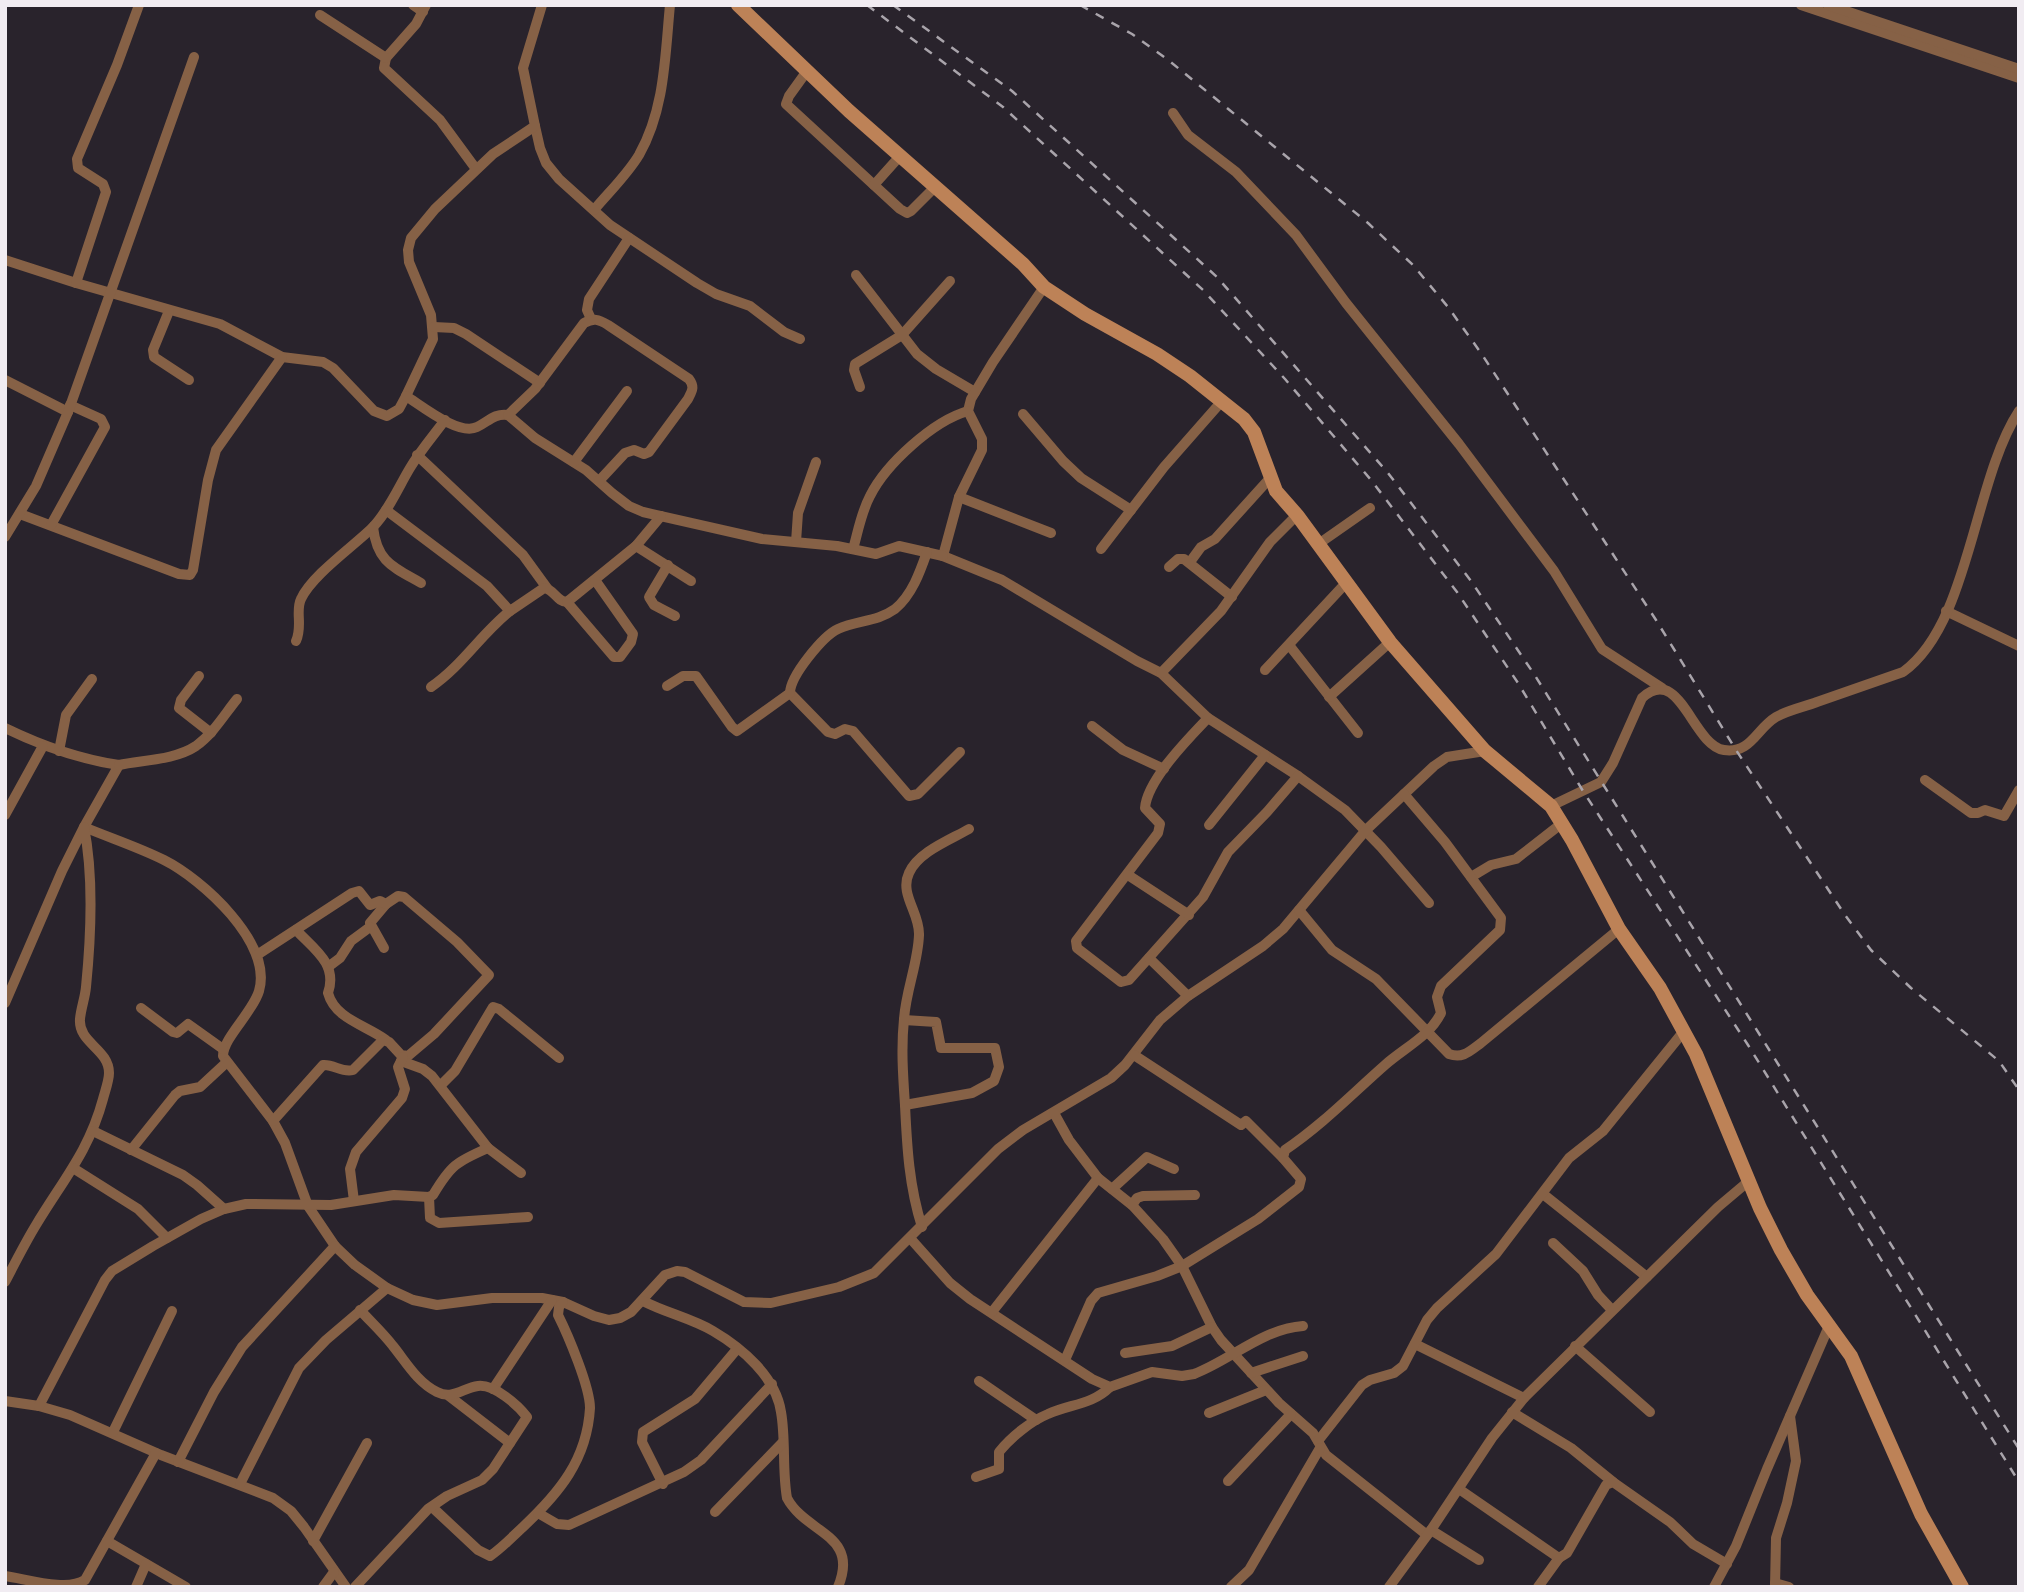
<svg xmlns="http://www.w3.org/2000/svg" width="2024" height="1592" viewBox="0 0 2024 1592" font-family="'Fira Sans Condensed',sans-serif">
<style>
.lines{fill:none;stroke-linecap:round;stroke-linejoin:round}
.minor{stroke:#866146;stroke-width:10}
.secondary{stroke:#bd8257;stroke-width:14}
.rail{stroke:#a9a4ab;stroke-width:2.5;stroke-dasharray:9 9;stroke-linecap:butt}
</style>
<rect width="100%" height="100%" fill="#29232c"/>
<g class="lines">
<g class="minor">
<path d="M413,5l10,7"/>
<path d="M426,5l-10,19 -30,34 -2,10 56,52 36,49"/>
<path d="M1801,5l218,73"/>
<path d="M1828,5l191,64"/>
<path d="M320,15l66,43"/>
<path d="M807,71l-18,25 -3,8 114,105 7,4 4,-2 24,-24"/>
<path d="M1173,113l15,22 48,37 60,63 50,68 113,141 95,127 48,78 60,39"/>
<path d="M535,126l5,22 6,15 13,16 51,46 87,58 19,11 34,12 34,26 16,7"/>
<path d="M874,185l26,-29"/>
<path d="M594,210c15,-18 33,-35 45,-55 26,-46 26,-99 31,-150"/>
<path d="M5,260l71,23 144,41 62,33 41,5 10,6 41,43 13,5 12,-7 7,-13 27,-57 -2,-24 -22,-53 -1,-12 3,-12 24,-29 58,-55 42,-28 -12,-58 19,-63"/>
<path d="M856,275l61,79 19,15 39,23"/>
<path d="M76,283l30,-91 -3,-8 -25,-16 -1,-9 40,-94 22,-60"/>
<path d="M1044,287l-51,75 -22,37 -3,12 14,28v11l-23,47 -16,59 59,24 135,81 24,12 47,45 90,58 47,34 36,37 48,56"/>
<path d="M169,311l-16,39 1,7 35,23"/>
<path d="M591,319l-4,-9 2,-11 40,-61"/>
<path d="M434,327l20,1 12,6 74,49"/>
<path d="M5,380l63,32"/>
<path d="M860,387l-6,-17 1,-6 47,-29 48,-54"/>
<path d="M406,396c16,10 53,40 71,31 11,-5 17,-14 31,-12l27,23 51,32 26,23 17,13 14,6 119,27 75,7 39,8 23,-8 44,10"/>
<path d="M1023,414l40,47 18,17 50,32"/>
<path d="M508,415l27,-26 49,-66c10,-5 14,-4 24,2l81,54c6,8 3,12 -1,20l-39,53 -5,2 -10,-4 -9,3 -26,28"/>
<path d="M417,455l106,100 24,33"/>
<path d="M574,462l53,-71"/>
<path d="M959,497l92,36"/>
<path d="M386,510l101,76 23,25 34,-23c10,1 13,14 23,14l69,-56 25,-30"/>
<path d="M20,514l159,60 11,1 3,-5 15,-90 8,-30 66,-93"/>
<path d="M51,525l54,-98 -4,-8 -31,-14"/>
<path d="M373,527c4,35 20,40 48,56"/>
<path d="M5,537l31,-51 32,-74 126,-355"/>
<path d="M796,542l2,-29 18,-51"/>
<path d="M1317,545l53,-37"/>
<path d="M636,546l55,35"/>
<path d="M853,549c5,-17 8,-36 17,-53 16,-32 63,-75 98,-85"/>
<path d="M1101,549l63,-82 58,-66"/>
<path d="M927,552c-7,20 -15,43 -32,57 -18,13 -38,11 -57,20 -15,7 -48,47 -48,64l38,39 7,2 10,-5 8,2 56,65 9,-2 42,-42"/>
<path d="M1190,562l11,-15 14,-8 55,-61"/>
<path d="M668,565l-19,32 5,8 21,11"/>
<path d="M1169,567l9,-8h6l48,38"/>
<path d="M567,602l47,55h6l11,-15 2,-8 -38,-54"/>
<path d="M1946,611l73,35"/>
<path d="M296,641c7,-15 -1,-30 5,-42 11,-24 53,-53 72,-72 16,-17 25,-39 37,-59 10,-17 23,-32 35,-48"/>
<path d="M1289,645l69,88"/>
<path d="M1265,670l80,-86"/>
<path d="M1161,673l60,-62 49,-69 27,-27"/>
<path d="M199,676l-18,24 -2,8 32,25"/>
<path d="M667,686l16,-10h13l36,51 5,4 53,-38"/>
<path d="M431,687c31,-21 50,-53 79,-76"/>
<path d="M1329,697l61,-55"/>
<path d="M1208,718c-19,20 -61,62 -63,90l15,16 -2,9 -82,108 1,7 44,34 8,-2 74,-83 25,-45 39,-40 31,-36"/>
<path d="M1092,726l31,24 41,19"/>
<path d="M5,728c37,18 73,31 114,37l-35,62c26,11 54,20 80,33 38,19 109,83 95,131 -6,21 -36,47 -36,65l50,65 12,22 23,63 27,40 20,19 32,23 26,12 24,5 55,-7h50l21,4 31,14 15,4 11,-2 11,-6 34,-37 12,-4 8,1 59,30 27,1 68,-16 35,-14 124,-124 25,-19 88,-52 14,-13 35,-45 28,-24 75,-50 20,-17 83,-99 68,-64 13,-9 38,-6"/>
<path d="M59,751l7,-36 26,-36"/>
<path d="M119,765c24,-5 56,-5 77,-19 17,-12 28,-31 41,-47"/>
<path d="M1925,780l46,33h7l7,-3 19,6 15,-26"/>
<path d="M1551,806l50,-24 12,-19 29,-65c38,-35 50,47 82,52 27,4 32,-21 52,-33 12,-7 28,-10 41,-15 29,-10 58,-20 86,-30 67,-48 70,-191 116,-261"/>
<path d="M5,815l38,-69"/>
<path d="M1209,825l56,-70"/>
<path d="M1128,875l61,40"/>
<path d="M1471,877l20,-12 25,-6 45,-35"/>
<path d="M1299,910l33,40 44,29 73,75c14,5 21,-3 32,-11l138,-114"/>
<path d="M296,930c18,19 42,34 32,63 7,26 38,32 58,47"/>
<path d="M384,948l-14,-25 16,-19"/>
<path d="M257,955l95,-62 7,-2 11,14 10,-4 6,3 12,-8 6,1 53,45 32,33 -55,59 -26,22 -7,-1 -12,-13 -6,-2 -30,30c-11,3 -19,-6 -30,-5l-50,56"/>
<path d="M1149,958l39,38"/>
<path d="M328,967l12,-9 11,-17 19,-14"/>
<path d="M5,1003l57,-132 22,-44c10,50 7,110 2,160 -1,11 -5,21 -6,32 -2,24 29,30 29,54 0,8 -4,18 -6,26 -14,52 -40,81 -67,126 -11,18 -21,38 -31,57"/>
<path d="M141,1008l32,24 4,1 11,-9 35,25"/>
<path d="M904,1020l32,2 5,26h54l4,19 -5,14 -22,12 -67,12"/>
<path d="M1134,1055l107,70 5,-4 37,37"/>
<path d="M401,1061l22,8 9,7 56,72 33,25"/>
<path d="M441,1085l14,-14 38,-64 6,2 60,49"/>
<path d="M1054,1113l15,27 29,38 34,27 31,34 19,27 30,61 9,13 58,63 34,30 13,22 101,80"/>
<path d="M93,1131l90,44 14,10 27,24"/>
<path d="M131,1150l44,-55 5,-4 20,-4 27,-25"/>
<path d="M73,1168l65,41 29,29"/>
<path d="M1112,1189l35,-32 27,12"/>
<path d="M1543,1194l104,83"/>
<path d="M429,1197l1,21 9,5 89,-6"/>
<path d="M354,1201l-4,-32 6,-17 46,-54 3,-9 -7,-22 5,-10"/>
<path d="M1132,1205l5,-7 6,-2 52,-1"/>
<path d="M922,1227c-13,-41 -15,-80 -17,-122 -2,-29 -4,-57 -1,-86 2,-29 14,-56 15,-84 1,-22 -20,-41 -10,-62 9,-21 41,-33 60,-44"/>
<path d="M910,1238l40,45 20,16 122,80 18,8 42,-15 30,4 12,-2c37,-14 68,-45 109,-48"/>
<path d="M1553,1243l30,28 15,24 14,15"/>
<path d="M643,1301c23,12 48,17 70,30 29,17 63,46 68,81 5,28 1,58 6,86 19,36 73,36 51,89"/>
<path d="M992,1312l106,-134"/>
<path d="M1415,1344l109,54"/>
<path d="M1575,1346l75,66"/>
<path d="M1125,1353l47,-7 40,-19"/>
<path d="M1065,1360l26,-59 7,-8 59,-17 25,-10 76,-47 41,-32 2,-8 -18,-21 2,-8c37,-25 67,-56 100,-85 19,-17 45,-29 56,-52l-4,-16 4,-11 59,-56 1,-12 -56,-76 -41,-48"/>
<path d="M1251,1373l52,-17"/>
<path d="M979,1381l57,39"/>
<path d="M493,1389l59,-89"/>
<path d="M449,1396l61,47"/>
<path d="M5,1401l34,5 31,9 91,40 112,43 18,13 13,16 42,60"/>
<path d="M39,1406l66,-126 7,-9 41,-25 48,-27 23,-10 22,-5 85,1 63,-10 35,2 4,-2c18,-30 23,-33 55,-47"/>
<path d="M1512,1412l59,36 42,34"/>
<path d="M1209,1413l57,-23"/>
<path d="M113,1432l59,-121"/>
<path d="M1318,1441l44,-56 8,-5 24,-7 9,-7 24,-46 10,-12 59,-54 73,-96 34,-27 81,-100"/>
<path d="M178,1462l36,-70 28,-45 93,-101"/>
<path d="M976,1477l23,-8v-17c12,-15 32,-31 49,-38 22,-10 44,-9 62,-27"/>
<path d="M1228,1481l63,-67"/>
<path d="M240,1484l59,-116 27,-28 61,-52"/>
<path d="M663,1484l-21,-42 1,-10 52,-33 42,-50"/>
<path d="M1459,1489l100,69 8,-5 39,-68 7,-3 57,40 23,22 34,20"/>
<path d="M432,1507l46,43 12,6c12,-8 22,-19 33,-29 36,-34 64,-67 67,-119 0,-21 -22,-73 -32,-93l1,-8 4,-5"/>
<path d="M715,1512l68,-70"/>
<path d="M538,1513l19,11 12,1 115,-53 17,-12 71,-76"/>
<path d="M1431,1530l48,30"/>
<path d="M107,1541l79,46"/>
<path d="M313,1541l54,-98"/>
<path d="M5,1576c22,3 62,16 80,4l71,-127"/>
<path d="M1775,1583l14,4"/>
<path d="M136,1587l10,-23"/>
<path d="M323,1587l11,-15"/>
<path d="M355,1587l73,-78 19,-13 35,-16 11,-11 34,-52c-9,-12 -33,-33 -49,-31 -15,2 -25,14 -41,6 -20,-10 -31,-30 -44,-46 -10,-13 -22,-24 -33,-36"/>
<path d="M1231,1587l18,-17 71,-122"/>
<path d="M1389,1587l42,-57 61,-92 32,-40 194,-191 32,-27"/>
<path d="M1538,1587l21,-29"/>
<path d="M1714,1587l22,-41 31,-77 62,-143"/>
<path d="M1775,1587l1,-49 11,-35 9,-42 -6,-45"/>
</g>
<path class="secondary" d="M738,5l111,106 174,153 21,23 41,27 72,40 33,22 54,43 10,13 22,59 21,24 93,127 95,109 66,55 21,34 47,89 41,59 36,66 64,154 21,42 26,45 44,61 70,158 41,73"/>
<g class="rail">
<path d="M867,5l136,102 200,183 82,89 86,101 86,112 61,91 65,108 165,254 271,437"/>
<path d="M893,5l119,86 205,186 171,196 83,108 63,93 485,775"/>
<path d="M1080,5l52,29 35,25 201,164 45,42 35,42 33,46 175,267 80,130 109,165 26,35 40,38 88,73 20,29"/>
</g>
</g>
<rect width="2024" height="1592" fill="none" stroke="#f1ecf2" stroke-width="14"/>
</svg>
